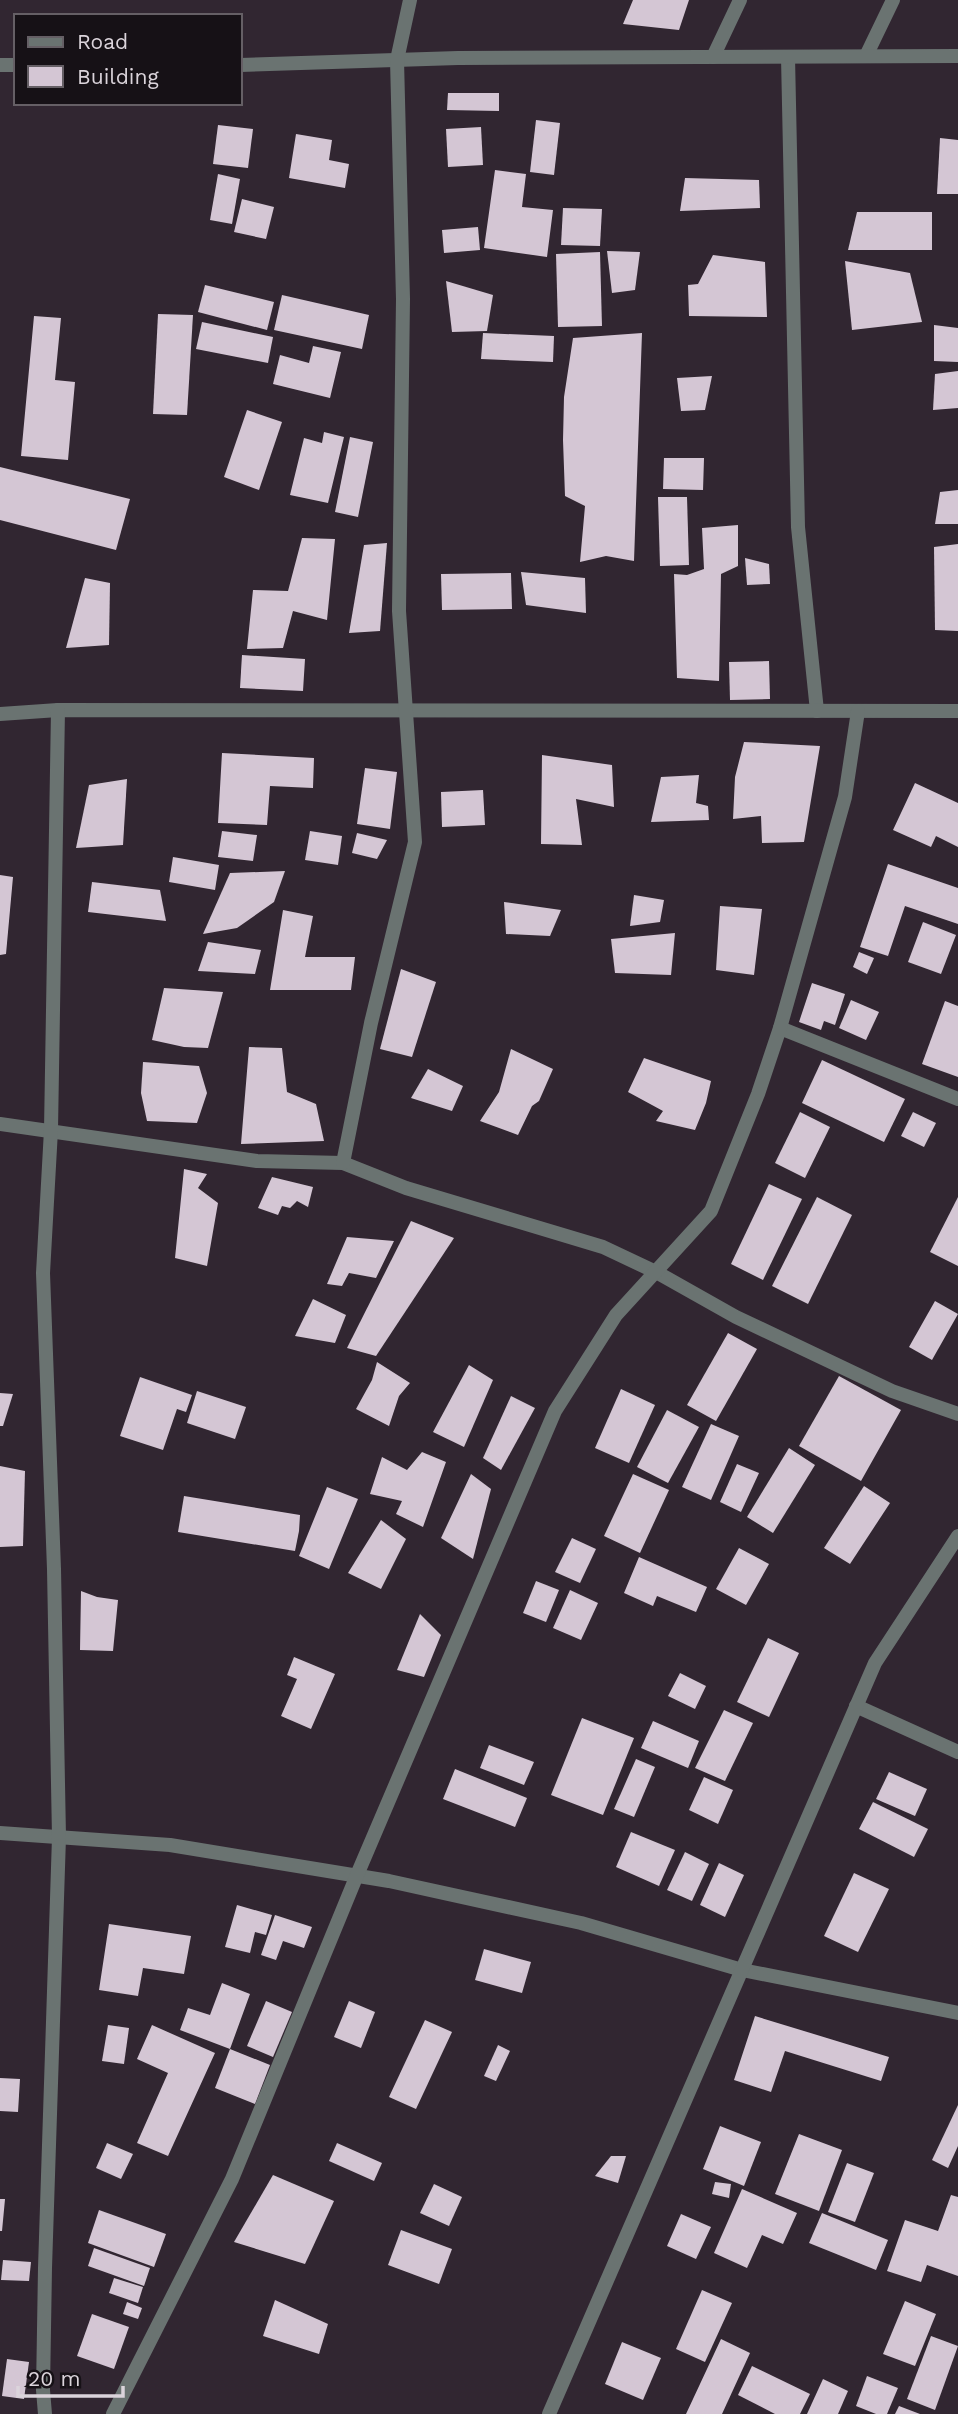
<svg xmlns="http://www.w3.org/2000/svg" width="958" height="2414" viewBox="0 0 958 2414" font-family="'Work Sans',sans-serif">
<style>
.building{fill:#d4c6d4}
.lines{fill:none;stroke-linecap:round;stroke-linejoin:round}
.minor{stroke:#6a7371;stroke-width:14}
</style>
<rect width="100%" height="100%" fill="#312631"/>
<g class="building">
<path d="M633,0h56l-10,30 -56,-6z"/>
<path d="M448,93h51v18l-52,-1z"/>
<path d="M536,120l24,3 -6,52 -24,-3z"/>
<path d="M218,125l35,4 -5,39 -35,-4z"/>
<path d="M481,127l2,38 -35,2 -2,-38z"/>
<path d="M296,134l36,6 -3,20 20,4 -4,24 -56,-10z"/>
<path d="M940,138l18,2v54h-21z"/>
<path d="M495,170l31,4 -4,33 31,3 -6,47 -63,-9z"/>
<path d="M218,174l22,5 -8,45 -22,-4z"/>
<path d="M685,178l74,2 1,28 -80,3z"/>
<path d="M242,199l32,8 -8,32 -32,-7z"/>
<path d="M563,208l39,1 -2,37 -39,-1z"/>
<path d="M857,212h75v38h-84z"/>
<path d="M478,227l2,23 -36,3 -2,-23z"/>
<path d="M607,251l33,1 -5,38 -23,3z"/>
<path d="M600,252l2,74 -44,1 -2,-73z"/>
<path d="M713,255l52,7 2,55 -78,-1 -1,-31 10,-1z"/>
<path d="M845,261l65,12 12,49 -70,8z"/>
<path d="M446,281l47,14 -6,36 -35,1z"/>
<path d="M205,285l69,17 -7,28 -69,-18z"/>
<path d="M282,295l87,20 -7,34 -88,-19z"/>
<path d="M158,314l35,1 -6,100 -34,-1z"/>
<path d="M34,316l27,2 -6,62 20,2 -7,78 -47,-4z"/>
<path d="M202,322l71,15 -5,26 -72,-14z"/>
<path d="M934,325l24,3v34l-24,-1z"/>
<path d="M483,333l71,3 -1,26 -72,-3z"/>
<path d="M642,333l-8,228 -28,-5 -26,6 5,-56 -20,-10 -2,-56 1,-43 9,-59z"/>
<path d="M313,346l28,6 -11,46 -57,-14 7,-29 29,8z"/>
<path d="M958,371v37l-25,2 2,-36z"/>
<path d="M712,376l-7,34 -24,1 -4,-33z"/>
<path d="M247,410l35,12 -23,68 -35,-13z"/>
<path d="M324,432l20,5 -16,66 -38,-8 14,-57 18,5z"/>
<path d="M350,437l23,5 -15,75 -23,-5z"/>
<path d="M664,458h40l-1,32 -40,-1z"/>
<path d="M0,467l130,32 -14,51 -116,-30z"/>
<path d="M958,490v34h-23l5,-32z"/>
<path d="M658,497h29l2,68 -29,1z"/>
<path d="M738,525v41l-17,8 -2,107 -42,-3 -3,-104 13,1 17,-6 -2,-41z"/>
<path d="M302,538l33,1 -8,81 -34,-9 -10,37 -36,1 6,-59 35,1z"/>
<path d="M387,543l-7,88 -31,2 15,-88z"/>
<path d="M958,544v87l-23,-1 -1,-83z"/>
<path d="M745,558l24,6 1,20 -23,1z"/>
<path d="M521,572l64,6 1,35 -60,-8z"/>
<path d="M511,573l1,36 -70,1 -1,-36z"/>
<path d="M85,578l25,5 -1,62 -43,3z"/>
<path d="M242,655l63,4 -2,32 -63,-3z"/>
<path d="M769,661l1,38 -40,1 -1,-38z"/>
<path d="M744,742l76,4 -16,96 -42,1 -1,-27 -28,3 2,-42z"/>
<path d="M222,753l92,5 -1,30 -43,-2 -3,39 -49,-2z"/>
<path d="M542,755l70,10 2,42 -38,-8 6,46 -41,-1z"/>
<path d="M365,768l32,4 -7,57 -33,-5z"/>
<path d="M699,775l-3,28 12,3 1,14 -58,2 10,-45z"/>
<path d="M127,779l-4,66 -47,3 13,-63z"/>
<path d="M915,783l43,20v44l-22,-11 -5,11 -38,-17z"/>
<path d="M483,790l2,35 -43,2 -1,-35z"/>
<path d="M222,831l35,4 -4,26 -35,-4z"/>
<path d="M310,831l32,5 -4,29 -33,-5z"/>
<path d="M357,833l30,7 -10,19 -25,-6z"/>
<path d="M173,857l46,8 -4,25 -46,-8z"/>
<path d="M888,864l70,24v36l-53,-18 -17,50 -28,-9z"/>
<path d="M285,871l-11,31 -37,26 -34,6 27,-61z"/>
<path d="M0,875l13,2 -7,77 -6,1z"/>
<path d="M92,882l68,8 6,31 -78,-9z"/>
<path d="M634,895l30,5 -4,22 -30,4z"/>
<path d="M504,902l57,8 -11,26 -44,-2z"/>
<path d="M720,906l42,3 -8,66 -38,-5z"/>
<path d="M283,910l30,6 -8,41h50l-4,33h-81z"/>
<path d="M923,922l33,13 -15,39 -33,-12z"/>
<path d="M675,933l-4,42 -56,-2 -4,-34z"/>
<path d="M208,942l53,8 -6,24 -57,-3z"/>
<path d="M859,952l15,6 -7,16 -14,-7z"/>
<path d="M401,969l35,13 -24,75 -32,-8z"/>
<path d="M812,983l33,11 -10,31 -11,-4 -3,9 -22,-8z"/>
<path d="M164,988l59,4 -15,56 -24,-1 -32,-7z"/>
<path d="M851,1000l28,12 -13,28 -27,-12z"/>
<path d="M945,1001l13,5v71l-36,-13z"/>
<path d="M249,1047l33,1 5,44 29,12 8,37 -83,3z"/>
<path d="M511,1049l42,20 -14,32 -7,5 -14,29 -38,-14 19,-29z"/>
<path d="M644,1058l67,23 -5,22 -11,27 -39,-9 7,-10 -35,-19z"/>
<path d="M822,1060l83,39 -21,43 -82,-39z"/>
<path d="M143,1062l56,4 8,27 -10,30 -50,-2 -6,-28z"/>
<path d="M428,1069l35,17 -11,25 -41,-13z"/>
<path d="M800,1112l30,15 -25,51 -30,-15z"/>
<path d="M913,1112l23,11 -12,24 -23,-11z"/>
<path d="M184,1169l23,5 -9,14 20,15 -11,63 -32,-8z"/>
<path d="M272,1177l41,10 -5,20 -11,-6 -7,7 -8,-2 -4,9 -20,-7z"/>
<path d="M769,1184l33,15 -39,81 -32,-16z"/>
<path d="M817,1197l35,18 -44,89 -36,-18z"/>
<path d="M958,1197v69l-28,-14z"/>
<path d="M411,1221l43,17 -78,118 -29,-8z"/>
<path d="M347,1237l47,4 -18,37 -27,-5 -7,13 -15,-2z"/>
<path d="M313,1299l33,16 -11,28 -40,-7z"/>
<path d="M935,1301l23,13 -26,46 -23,-13z"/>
<path d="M728,1333l29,16 -41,72 -29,-16z"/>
<path d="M377,1362l33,21 -11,13 -10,30 -33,-17 16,-29z"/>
<path d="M469,1365l24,15 -29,67 -31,-15z"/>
<path d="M839,1376l62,34 -40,71 -62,-35z"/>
<path d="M140,1377l52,18 -6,17 -9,-3 -14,41 -43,-14z"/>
<path d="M621,1389l34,16 -26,58 -34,-15z"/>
<path d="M197,1391l49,16 -11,32 -48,-16z"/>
<path d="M0,1393l13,1 -10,32h-3z"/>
<path d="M511,1396l24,12 -34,62 -18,-12z"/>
<path d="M667,1410l32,17 -31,56 -31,-16z"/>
<path d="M711,1424l28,12 -28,64 -29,-13z"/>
<path d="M789,1448l26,17 -42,68 -26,-16z"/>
<path d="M422,1452l24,10 -23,65 -27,-13 6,-13 -32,-7 12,-37 25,13z"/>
<path d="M737,1464l22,9 -18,39 -21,-10z"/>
<path d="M0,1466l25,5 -2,75 -23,1z"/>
<path d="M471,1474l20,15 -18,70 -32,-21z"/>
<path d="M633,1474l36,16 -29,63 -36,-17z"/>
<path d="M864,1486l26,17 -40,61 -26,-16z"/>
<path d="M327,1487l31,12 -29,70 -30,-13z"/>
<path d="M184,1496l116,19 -1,16 -4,20 -117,-19z"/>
<path d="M381,1520l25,19 -25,50 -33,-16z"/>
<path d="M572,1538l24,11 -16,34 -25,-11z"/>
<path d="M739,1548l30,16 -23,41 -30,-16z"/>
<path d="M639,1557l68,30 -11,25 -39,-16 -4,10 -29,-13z"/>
<path d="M536,1581l23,9 -13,32 -23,-9z"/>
<path d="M570,1590l28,13 -17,37 -28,-12z"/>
<path d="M81,1591l16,6 21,3 -5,51 -33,-1z"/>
<path d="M420,1614l21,21 -17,42 -27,-7z"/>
<path d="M768,1638l31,15 -30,64 -32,-15z"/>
<path d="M294,1657l41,17 -24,55 -30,-13 16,-37 -10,-4z"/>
<path d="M680,1673l26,13 -11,23 -27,-13z"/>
<path d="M724,1710l29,13 -28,58 -30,-13z"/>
<path d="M582,1718l52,20 -31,77 -52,-20z"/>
<path d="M653,1721l46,20 -11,27 -47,-20z"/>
<path d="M489,1745l45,17 -10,23 -44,-17z"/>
<path d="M636,1759l19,8 -21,50 -20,-8z"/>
<path d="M455,1769l72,29 -12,29 -72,-28z"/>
<path d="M889,1772l38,17 -12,27 -39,-17z"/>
<path d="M704,1777l29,13 -15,34 -29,-14z"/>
<path d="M873,1802l55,27 -14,28 -55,-28z"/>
<path d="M631,1832l44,18 -16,36 -43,-19z"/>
<path d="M685,1852l24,12 -17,37 -25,-11z"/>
<path d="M719,1863l25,12 -19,42 -25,-12z"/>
<path d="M854,1873l35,16 -31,63 -34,-16z"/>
<path d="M237,1905l35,10 -6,20 -11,-3 -5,21 -25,-6z"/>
<path d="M275,1915l37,12 -8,21 -21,-7 -7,19 -15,-5z"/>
<path d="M109,1924l82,12 -7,38 -41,-6 -5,28 -39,-6z"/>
<path d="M484,1949l47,13 -9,31 -47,-13z"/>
<path d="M222,1983l28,11 -20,55 -50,-19 8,-22 22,7z"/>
<path d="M266,2001l26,11 -19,45 -26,-11z"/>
<path d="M349,2001l26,11 -14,36 -27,-11z"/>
<path d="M755,2016l134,41 -8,24 -96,-30 -14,41 -37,-12z"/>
<path d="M425,2020l27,12 -36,77 -27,-12z"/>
<path d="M108,2025l21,3 -5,36 -22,-3z"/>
<path d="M152,2025l63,28 -47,103 -31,-13 31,-70 -31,-14z"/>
<path d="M498,2045l12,6 -14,30 -12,-5z"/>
<path d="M230,2049l40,16 -15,39 -40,-16z"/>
<path d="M0,2078l20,1 -2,33 -18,-1z"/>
<path d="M958,2105v41l-10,22 -16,-8z"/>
<path d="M720,2126l41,16 -17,44 -41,-17z"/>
<path d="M799,2134l43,16 -23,61 -44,-17z"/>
<path d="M107,2143l26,11 -12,25 -25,-11z"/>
<path d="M337,2143l45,20 -8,18 -45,-20z"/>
<path d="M611,2156h15l-8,27 -23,-7z"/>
<path d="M847,2163l27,10 -19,49 -27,-10z"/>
<path d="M273,2175l61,26 -29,63 -71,-22z"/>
<path d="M715,2182l16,2 -2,14 -17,-4z"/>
<path d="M434,2184l28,13 -13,29 -29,-13z"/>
<path d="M742,2189l55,24 -14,31 -21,-9 -15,33 -33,-15z"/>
<path d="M951,2195l7,2v79l-31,-11 -6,17 -34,-11 18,-51 33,11z"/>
<path d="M0,2199h5l-3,32h-2z"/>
<path d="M99,2210l67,24 -12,33 -66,-24z"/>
<path d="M822,2213l66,27 -12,30 -67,-27z"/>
<path d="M681,2214l30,13 -15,32 -29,-13z"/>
<path d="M401,2230l51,19 -13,35 -51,-19z"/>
<path d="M94,2248l56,20 -6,18 -56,-20z"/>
<path d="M3,2260l28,2 -2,19 -28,-1z"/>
<path d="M114,2278l29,9 -5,16 -29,-10z"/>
<path d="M702,2290l30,13 -27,59 -29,-13z"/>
<path d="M275,2300l53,24 -9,30 -56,-18z"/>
<path d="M905,2301l31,13 -21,52 -32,-12z"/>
<path d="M127,2302l15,6 -4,11 -15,-5z"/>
<path d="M92,2314l37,13 -15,42 -37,-13z"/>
<path d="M931,2336l27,10 -23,64 -28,-11z"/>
<path d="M721,2339l29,14 -28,61h-36z"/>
<path d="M622,2342l39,16 -18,42 -38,-16z"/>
<path d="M7,2359l22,3 -5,37 -22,-3z"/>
<path d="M752,2366l58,28 -10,20h-25l-37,-19z"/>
<path d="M867,2376l31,12 -11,26h-11l-20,-8z"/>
<path d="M823,2379l25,12 -10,23h-31z"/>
<path d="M899,2406l21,8h-25z"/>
</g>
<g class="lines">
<g class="minor">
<path d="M866,56l27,-56"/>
<path d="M713,57l27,-57"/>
<path d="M788,57l10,470 19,184"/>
<path d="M0,65h16"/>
<path d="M240,65l218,-7 500,-2"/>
<path d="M0,714l58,-4 900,1"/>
<path d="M780,1028l178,71"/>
<path d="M0,1124l257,37 86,2 63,25 197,59 53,25 80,45 156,74 66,23"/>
<path d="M343,1163l28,-140 44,-181 -16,-231 4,-312 -6,-239 13,-60"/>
<path d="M856,1706l102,46"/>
<path d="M0,1833l170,12 219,36 192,42 161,47 216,43"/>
<path d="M45,2414l-2,-24 2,-122 14,-431 -5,-268 -11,-296 8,-143 7,-420"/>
<path d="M113,2414l119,-235 125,-304 198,-464 61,-96 95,-104 47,-117 22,-66 65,-231 13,-86"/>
<path d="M549,2414l326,-751 83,-127"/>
</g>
</g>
<rect x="14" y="14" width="228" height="91" fill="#161116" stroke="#655f65" stroke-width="2"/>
<rect x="28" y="37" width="35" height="10" fill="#6a7371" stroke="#655f65" stroke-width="2"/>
<text x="77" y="49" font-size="21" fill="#dbd4db">Road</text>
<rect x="28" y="66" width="35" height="21" fill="#d4c6d4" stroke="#655f65" stroke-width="2"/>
<text x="77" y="84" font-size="21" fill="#dbd4db">Building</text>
<path d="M18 2386v10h105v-10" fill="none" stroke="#dbd4db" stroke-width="3.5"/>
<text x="28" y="2386" font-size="21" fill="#dbd4db" stroke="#161116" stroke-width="5" paint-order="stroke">20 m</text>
</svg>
